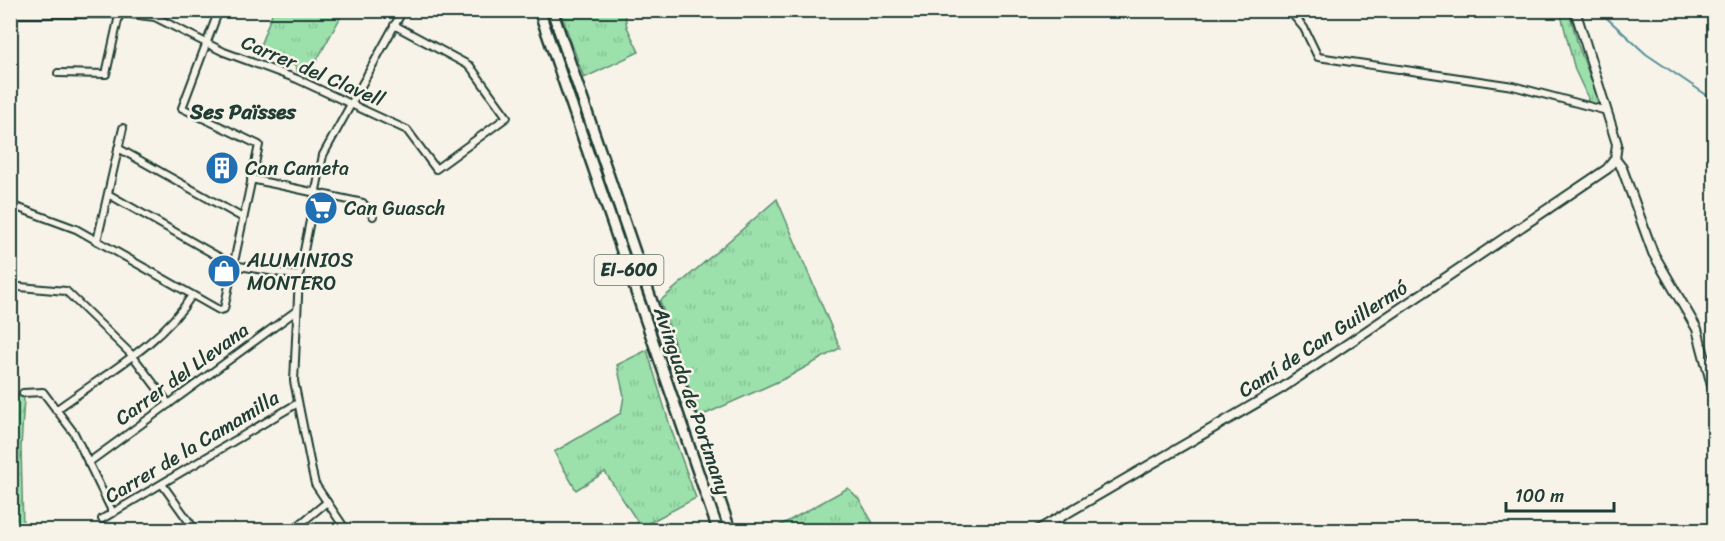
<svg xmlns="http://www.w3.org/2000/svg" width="1725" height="541" viewBox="0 0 1725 541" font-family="Sriracha,sans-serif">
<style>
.grass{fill:url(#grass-tufts);stroke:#5e8e70;stroke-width:1.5}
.forest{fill:url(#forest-firs);stroke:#5e8e70;stroke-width:1.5}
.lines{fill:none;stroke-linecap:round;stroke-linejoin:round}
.stream{stroke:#568f98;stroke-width:2}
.minor-casing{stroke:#1f3d34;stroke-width:10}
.tertiary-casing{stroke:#1f3d34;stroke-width:12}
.primary-casing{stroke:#1f3d34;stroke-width:14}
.minor{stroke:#f7f3e8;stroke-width:6}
.tertiary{stroke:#f7f3e8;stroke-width:8}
.primary{stroke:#f7f3e8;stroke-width:9}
.labels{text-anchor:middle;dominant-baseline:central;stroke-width:5;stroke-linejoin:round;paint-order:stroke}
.shield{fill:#f7f3e8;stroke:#60746a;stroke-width:1.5}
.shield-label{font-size:18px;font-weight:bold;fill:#1f3d34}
.street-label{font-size:20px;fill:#1f3d34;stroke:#f7f3e8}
.poi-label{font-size:20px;fill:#1f3d34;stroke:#f7f3e8;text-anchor:start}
.neighbourhood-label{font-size:21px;font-weight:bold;fill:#1f3d34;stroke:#f7f3e8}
</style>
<defs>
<pattern id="grass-tufts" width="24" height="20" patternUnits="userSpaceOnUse" patternTransform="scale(1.5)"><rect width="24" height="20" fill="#9ce0ac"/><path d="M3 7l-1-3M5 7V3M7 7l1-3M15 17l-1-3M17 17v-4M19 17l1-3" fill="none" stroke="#86c195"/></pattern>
<pattern id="forest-firs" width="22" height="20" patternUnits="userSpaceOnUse" patternTransform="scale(1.5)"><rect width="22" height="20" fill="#9ce0ac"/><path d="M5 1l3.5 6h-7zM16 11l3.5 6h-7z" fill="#86c195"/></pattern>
</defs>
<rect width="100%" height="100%" fill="#f7f3e8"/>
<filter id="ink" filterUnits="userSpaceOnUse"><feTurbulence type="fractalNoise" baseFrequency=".0167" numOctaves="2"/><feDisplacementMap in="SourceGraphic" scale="12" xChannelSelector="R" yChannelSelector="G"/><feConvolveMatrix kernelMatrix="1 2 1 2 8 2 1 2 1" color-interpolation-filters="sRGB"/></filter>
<g filter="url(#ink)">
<g class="grass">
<path d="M273,11h71l-36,65 -11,-5 -1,-5 -38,-15z"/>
<path d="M560,11h64l3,16 12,25 -55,26z"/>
<path d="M1560,11h9l9,34 20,53v4l-4,3 -7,-2 1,-5 -13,-28z"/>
<path d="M777,199l63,149 -52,29 -89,40 -39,-116z"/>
<path d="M647,350l24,79 25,69 -55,29 -36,-55 -29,18 -22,-38 67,-39 3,-17 -7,-31z"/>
<path d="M848,488l11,11 18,31h-105z"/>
</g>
<path class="forest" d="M10,393l14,5 -3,49 2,83h-12z"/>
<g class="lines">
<path class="stream" d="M1598,10l48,44 68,46"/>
<defs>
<g id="minor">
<path d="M1289,10l15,18 14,29 195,29 94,25"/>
<path d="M19,14h111l25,3 69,35 73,27 110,51 29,39 71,-52 -37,-51 -76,-41"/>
<path d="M58,73l48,1 14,-63"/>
<path d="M118,148l125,70"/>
<path d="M251,179l112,24 10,13"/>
<path d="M108,194l125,71 66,11"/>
<path d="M10,208h9l57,21 143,81 5,-1 35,-164 -77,-37 37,-98"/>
<path d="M97,241l26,-113"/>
<path d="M20,287l46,4 66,64 37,49"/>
<path d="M23,393l20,-1 31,41 39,80"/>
<path d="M56,410c46,-34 106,-66 136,-115"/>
<path d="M88,463l208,-152"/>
<path d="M162,484l33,46"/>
<path d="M102,519l196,-116"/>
<path d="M293,530l34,-28"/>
<path d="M346,530l-31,-46 -3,-13 -18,-90 5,-105 24,-121 80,-145"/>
</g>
<g id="tertiary">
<path d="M1615,159l7,9 31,85 44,76 17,64"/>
<path d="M1038,530l244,-142 325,-219 8,-10 2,-15 -42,-134"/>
</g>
<g id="primary">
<path d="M539,10l179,520"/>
<path d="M552,10l178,520"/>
</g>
</defs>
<use href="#minor" class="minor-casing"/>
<use href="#tertiary" class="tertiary-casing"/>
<use href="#primary" class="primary-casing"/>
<use href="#minor" class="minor"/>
<use href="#tertiary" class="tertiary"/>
<use href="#primary" class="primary"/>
</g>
</g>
<defs>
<symbol id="building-disc" viewBox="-11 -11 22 22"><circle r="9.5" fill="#1f6fb2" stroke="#f7f3e8"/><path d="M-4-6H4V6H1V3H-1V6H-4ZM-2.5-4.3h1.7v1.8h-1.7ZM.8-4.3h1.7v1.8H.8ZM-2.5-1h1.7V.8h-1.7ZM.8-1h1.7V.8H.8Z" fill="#fff"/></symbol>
<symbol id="supermarket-disc" viewBox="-11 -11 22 22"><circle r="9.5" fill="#1f6fb2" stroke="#f7f3e8"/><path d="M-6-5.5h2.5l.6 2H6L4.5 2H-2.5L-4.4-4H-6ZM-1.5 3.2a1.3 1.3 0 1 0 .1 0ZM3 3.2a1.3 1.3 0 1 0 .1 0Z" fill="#fff"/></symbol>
<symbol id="shop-disc" viewBox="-11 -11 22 22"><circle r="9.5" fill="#1f6fb2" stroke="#f7f3e8"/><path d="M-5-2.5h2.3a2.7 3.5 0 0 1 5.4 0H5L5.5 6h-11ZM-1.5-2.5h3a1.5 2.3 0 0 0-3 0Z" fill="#fff"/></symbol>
</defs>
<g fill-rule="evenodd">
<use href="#building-disc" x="203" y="149" width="38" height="38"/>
<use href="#supermarket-disc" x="302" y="189" width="38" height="38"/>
<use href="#shop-disc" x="205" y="252" width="38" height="38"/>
</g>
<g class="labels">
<rect class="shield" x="594.5" y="255" width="69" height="30" rx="4.5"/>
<g class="shield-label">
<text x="629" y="270">EI-600</text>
</g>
<g class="street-label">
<text transform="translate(313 71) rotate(23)">Carrer del Clavell</text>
<text transform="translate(1323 339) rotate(-33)">Camí de Can Guillermó</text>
<text transform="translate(182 374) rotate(-36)">Carrer del Llevana</text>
<text transform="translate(692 401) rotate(71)">Avinguda de Portmany</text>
<text transform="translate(192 447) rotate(-31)">Carrer de la Camamilla</text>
</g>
<g class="poi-label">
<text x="245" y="168">Can Cameta</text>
<text x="344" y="208">Can Guasch</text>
<text x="247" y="260">ALUMINIOS<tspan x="247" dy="23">MONTERO</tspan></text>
</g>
<g class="neighbourhood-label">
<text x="243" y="112">Ses Païsses</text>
</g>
</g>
<rect width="1725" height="541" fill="none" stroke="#f7f3e8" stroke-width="36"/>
<rect x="18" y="18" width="1689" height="505" fill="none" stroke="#1f3d34" stroke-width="2" filter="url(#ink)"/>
<path d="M1506 502v9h108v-9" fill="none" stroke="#1f3d34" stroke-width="3"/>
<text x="1515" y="502" font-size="18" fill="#1f3d34" stroke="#f7f3e8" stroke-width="4.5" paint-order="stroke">100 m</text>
</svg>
